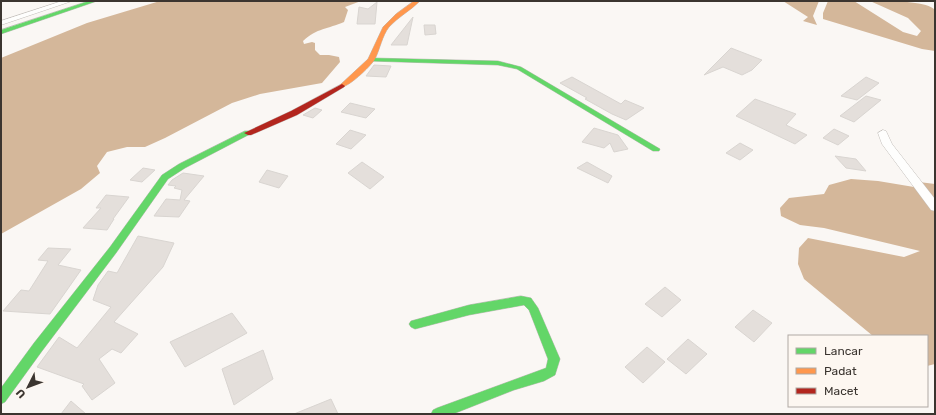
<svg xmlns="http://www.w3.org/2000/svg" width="936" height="415" viewBox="0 0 936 415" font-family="Rubik,sans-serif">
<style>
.water{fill:#d4b79a}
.building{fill:#e4dfdb;stroke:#d9d5d1}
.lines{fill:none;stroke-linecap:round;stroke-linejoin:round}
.street-casing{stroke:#c2beba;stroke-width:1}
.fast-casing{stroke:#c2beba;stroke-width:1}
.slow-casing{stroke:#c2beba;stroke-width:1}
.jam-casing{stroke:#c2beba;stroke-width:1}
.street{fill:#fefefd;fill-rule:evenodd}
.fast{fill:#63d668;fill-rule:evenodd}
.slow{fill:#ff974d;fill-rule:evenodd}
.jam{fill:#b3261e;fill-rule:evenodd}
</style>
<rect width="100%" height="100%" fill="#faf7f4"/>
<g class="water">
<path d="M160,1h201l-16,6 3,3 -4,12c-16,7 -27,6 -41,19l1,3 8,-2 3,1v7l5,5h9l10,2 1,5 -18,21 -62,11 -28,9 -67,35 -20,9h-18l-20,5 -10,14 3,7 -19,16 -80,45v-176l86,-35z"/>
<path d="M783,1h36l-6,15 4,9 -14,-4 5,-4z"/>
<path d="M828,1h26l49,31 14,4 4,-5 -13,-13 -38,-17c15,0 56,-1 65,9v41l-13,-2 -99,-30v-6z"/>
<path d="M851,179l27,2 36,6 5,-5 16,2v180l-8,2v-30h-54l-69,-57 -6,-15 1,-16 9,-10 96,19 16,-6 -96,-23 -24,-3 -19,-9 -1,-8 9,-10 35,-4 5,-9z"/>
</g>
<g class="building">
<path d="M377,2l-2,22h-18l2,-17 9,2z"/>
<path d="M413,17l-6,28h-16z"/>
<path d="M424,25h11l1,9 -11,1z"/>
<path d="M731,48l31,12 -10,10 -10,5 -19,-8 -19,8z"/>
<path d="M374,65l17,1 -5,11 -20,-1z"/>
<path d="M572,77l49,27 4,-4 19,8 -18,12 -14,-6 -27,-15 2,-1 -27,-15z"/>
<path d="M866,77l13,6 -22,17 -16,-4z"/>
<path d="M866,96l15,4 -27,22 -14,-6z"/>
<path d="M755,99l41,15 -10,11 21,10 -12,9 -59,-28z"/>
<path d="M350,103l25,6 -9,9 -25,-6z"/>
<path d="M315,108l7,2 -9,8 -10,-3z"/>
<path d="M594,128l24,7 10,14 -14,3 -4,-9 -6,5 -22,-6z"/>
<path d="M834,129l15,7 -11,9 -15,-7z"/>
<path d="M350,130l16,5 -15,14 -15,-5z"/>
<path d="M740,143l13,7 -13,10 -14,-7z"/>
<path d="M835,156l21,3 10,12 -20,-3z"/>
<path d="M362,162l22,15 -14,12 -22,-16z"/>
<path d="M587,162l25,14 -4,7 -31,-15z"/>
<path d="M143,168l12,2 -13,12 -12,-2z"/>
<path d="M267,170l21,6 -9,12 -20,-6z"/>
<path d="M183,173l21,3 -20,24 6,1 -11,16 -25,-1 12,-17 14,1 2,-10 -8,-2 2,-2 -8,-1 4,-5z"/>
<path d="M106,195l23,2 -16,22h1l-7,11 -24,-2 18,-20h-5z"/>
<path d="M138,236l36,7 -11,24 -49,55 24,12 -17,19 -9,-4 -13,10 16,24 -23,17 -10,-14 2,-2 -47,-17 22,-30 18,11 34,-41 -18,-7 5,-15 10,-14 9,2z"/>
<path d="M48,248l23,1 -13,16 23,5 -14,20 -17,24 -47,-3 18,-21 8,1 19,-30 -10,-1z"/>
<path d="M665,287l16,13 -19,17 -17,-13z"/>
<path d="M753,310l19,13 -18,19 -19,-15z"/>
<path d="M232,313l15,20 -62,34 -15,-25z"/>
<path d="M688,339l19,15 -21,20 -19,-15z"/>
<path d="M647,347l18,15 -22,21 -18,-16z"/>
<path d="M263,350l10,29 -39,26 -12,-36z"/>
<path d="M331,399l7,15h-44z"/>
<path d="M71,401l15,13h-25z"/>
</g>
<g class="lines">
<defs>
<g id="street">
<path d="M62,1h10l-71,24v-4z"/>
<path d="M883,130l3,1 6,13 43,55v12l-4,-1 -49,-66 -4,-11z"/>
</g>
<g id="fast">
<path d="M89,1h8l-96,33v-4z"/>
<path d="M371,58l127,3 23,6 139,82 -1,2h-6l-136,-82 -19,-4 -129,-4 -1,-1z"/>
<path d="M245,131h3l4,2 -67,35 -17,11 -52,74 -74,98 -37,51 -4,2v-16l33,-45 76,-96 52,-72 17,-11z"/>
<path d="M521,296l10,2 7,10 22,51 -5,16 -11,6 -30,9 -61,24h-22l2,-4 4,-2 109,-40 2,-9 -19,-49 -5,-5 -55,10 -54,14 -4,-2 -2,-3 2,-3 58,-16z"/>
</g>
<path id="slow" d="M414,1h6c-10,10 -22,16 -31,26 -7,9 -9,22 -14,32 -4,7 -28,30 -35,28v-2l28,-26 15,-32 13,-13z"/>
<path id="jam" d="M342,84l3,2 -1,1 -47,28 -46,20h-3l-4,-2 47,-22z"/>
</defs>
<use href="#street" class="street-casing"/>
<use href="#fast" class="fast-casing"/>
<use href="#slow" class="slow-casing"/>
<use href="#jam" class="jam-casing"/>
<use href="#street" class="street"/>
<use href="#fast" class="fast"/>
<use href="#slow" class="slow"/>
<use href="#jam" class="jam"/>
</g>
<rect width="936" height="415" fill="none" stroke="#3b3530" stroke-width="4"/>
<rect x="788" y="335" width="140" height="72" fill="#fdf7f1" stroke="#afa9a4"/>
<rect x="796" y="348" width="20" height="6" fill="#63d668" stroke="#afa9a4"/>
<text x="824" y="355" font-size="12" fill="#3b3530">Lancar</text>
<rect x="796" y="368" width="20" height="6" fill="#ff974d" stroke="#afa9a4"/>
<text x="824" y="375" font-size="12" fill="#3b3530">Padat</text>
<rect x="796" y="388" width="20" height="6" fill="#b3261e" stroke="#afa9a4"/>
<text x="824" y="395" font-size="12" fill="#3b3530">Macet</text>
<g transform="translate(28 387) rotate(228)" stroke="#fdf7f1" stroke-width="3" paint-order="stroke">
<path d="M0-3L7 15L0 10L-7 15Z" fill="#3b3530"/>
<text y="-6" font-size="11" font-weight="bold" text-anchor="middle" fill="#3b3530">U</text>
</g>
</svg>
